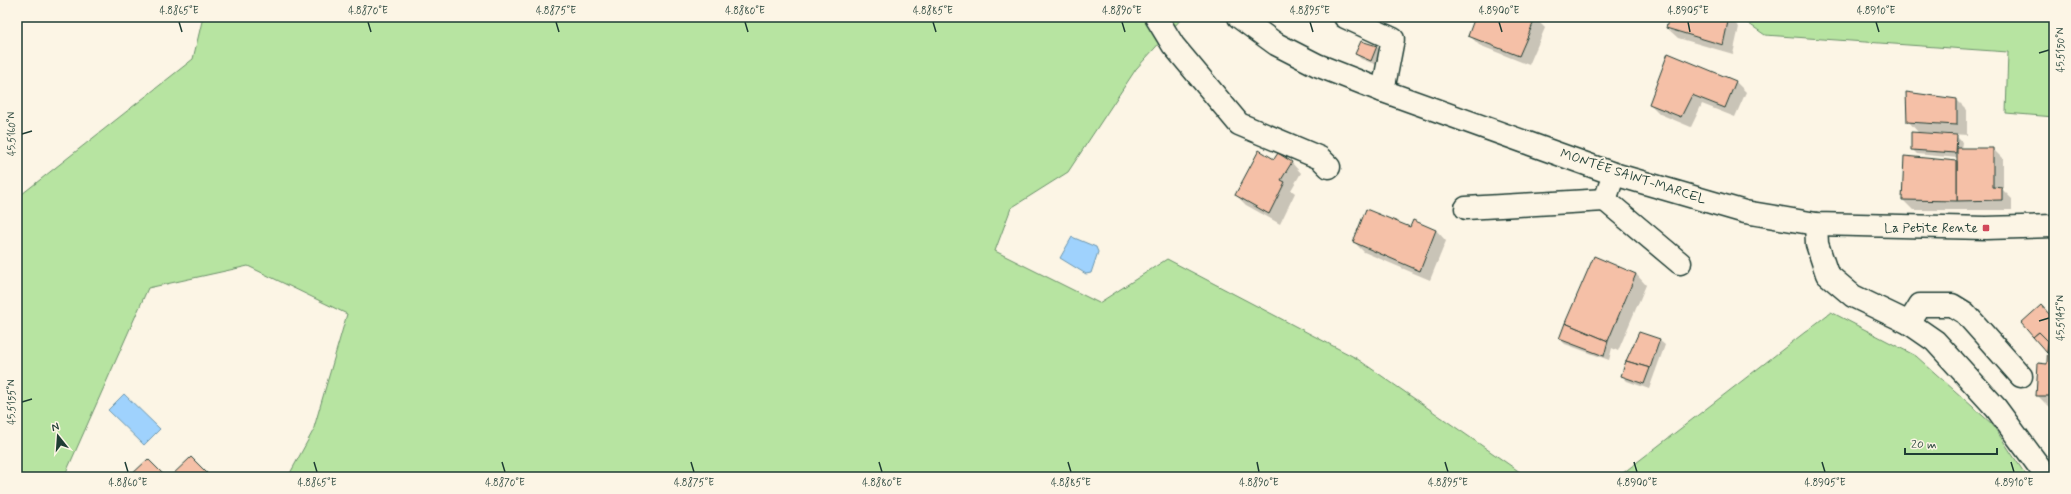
<svg xmlns="http://www.w3.org/2000/svg" width="2071" height="494" viewBox="0 0 2071 494" font-family="Mynerve,sans-serif">
<style>
.green{fill:#b7e4a1;stroke:#6b906a}
.water{fill:#9fd2fd;stroke:#6c96ad}
.shadow{fill:#0003}
.building{fill:#f5c0a7;stroke:#1f3d34}
.lines{fill:none;stroke-linecap:round;stroke-linejoin:round}
.minor-casing{stroke:#1f3d34;stroke-width:25}
.major-casing{stroke:#1f3d34;stroke-width:25}
.minor{stroke:#fcf5e5;stroke-width:22}
.major{stroke:#fcf5e5;stroke-width:22}
.ticks{fill:none;stroke:#1f3d34;stroke-width:1.5}
.poi-dot{fill:#d1495b;stroke:#fcf5e5;stroke-width:1.5}
.labels{text-anchor:middle;dominant-baseline:central;stroke-width:3.5;stroke-linejoin:round;paint-order:stroke}
.street-label{font-size:13px;fill:#1f3d34;stroke:#fcf5e5}
.poi-label{font-size:13px;fill:#1f3d34;stroke:#fcf5e5;text-anchor:end}
.neatline{fill:none;stroke:#1f3d34;stroke-width:1.5}
.ticks-label{font-size:10px;text-anchor:middle;fill:#1f3d34}
</style>
<rect width="100%" height="100%" fill="#fcf5e5"/>
<filter id="ink" filterUnits="userSpaceOnUse"><feTurbulence type="fractalNoise" baseFrequency=".025" numOctaves="2"/><feDisplacementMap in="SourceGraphic" scale="8" xChannelSelector="R" yChannelSelector="G"/><feConvolveMatrix kernelMatrix="1 2 1 2 8 2 1 2 1" color-interpolation-filters="sRGB"/></filter>
<g filter="url(#ink)">
<g class="green">
<path d="M203,17h980l-47,52 -68,103 -57,36 -16,43 104,52 68,-44 189,99 171,119h-1239l25,-46 34,-117 -99,-48 -100,22 -84,189h-47v-279l176,-139z"/>
<path d="M1739,17h315v100l-48,-4 2,-61 -243,-17z"/>
<path d="M1831,312l85,44 76,68 35,53h-409z"/>
</g>
<g class="water">
<path d="M1072,237l24,10 2,5 -7,21 -5,1 -26,-16z"/>
<path d="M124,394l36,35 -16,16 -36,-35z"/>
</g>
<g class="shadow">
<path d="M1476,17l59,1 10,10 -16,37 -50,-20 -10,-10z"/>
<path d="M1670,17h58l11,10 -6,27 -55,-16 -11,-10z"/>
<path d="M1362,42l15,5 5,5 -5,13 -16,-6 -5,-5z"/>
<path d="M1735,81l11,11 -11,25 -33,-13 -11,23 -31,-13 -10,-10z"/>
<path d="M1957,100l10,10v25l-49,-3 -10,-11z"/>
<path d="M1956,136l6,6 -1,7h32l10,10v31l9,9v11h-99l-10,-10 54,-38 1,-4 -41,-4 -5,-5z"/>
<path d="M1274,160l17,2 10,11 -10,17 4,3 -15,31 -34,-19 -10,-10z"/>
<path d="M1414,221l22,9 10,11 -16,39 -66,-28 -10,-10 57,-13z"/>
<path d="M1636,274l10,11 -28,66 -6,-3 -3,12 -44,-16 -5,-5z"/>
<path d="M2051,316h3v93h-3l-14,-14 11,-30v-13l-14,-15z"/>
<path d="M1659,340l6,5 -16,44 -22,-8 -5,-5z"/>
<path d="M191,458l18,19h-38z"/>
</g>
<g class="building">
<path d="M1475,17h61l-17,39 -51,-20z"/>
<path d="M1669,17h60l-6,28 -57,-17z"/>
<path d="M1361,41l16,5 -6,15 -16,-7z"/>
<path d="M1668,53l68,28 -11,27 -33,-13 -11,22 -32,-13z"/>
<path d="M1906,92l51,7v26l-50,-3z"/>
<path d="M1911,132l46,3 -1,18 -45,-3z"/>
<path d="M1957,148h36v39l9,1v12l-45,1z"/>
<path d="M1259,150l15,9 4,-6 14,9 -11,18 4,2 -16,32 -34,-19z"/>
<path d="M1904,156l53,5v40l-55,-1z"/>
<path d="M1366,209l44,18 3,-7 23,10 -16,41 -67,-29z"/>
<path d="M1594,256l42,18 -28,67 -43,-18z"/>
<path d="M2041,305l9,10h4v81h-18l2,-33 9,1 1,-23 -9,-9 -6,5 -12,-14z"/>
<path d="M1565,323l43,18 -4,15 -45,-17z"/>
<path d="M1639,332l21,7 -10,29 -24,-7z"/>
<path d="M2039,332l9,9 -1,12 -14,-16z"/>
<path d="M1626,361l24,7 -6,16 -23,-8z"/>
<path d="M191,457l16,16 -4,4h-33z"/>
<path d="M148,459l18,18h-37z"/>
</g>
<g class="lines">
<defs>
<g id="minor">
<path d="M1156,17l17,28 66,79 81,34 9,9"/>
<path d="M1345,17l48,22 -10,52"/>
<path d="M1605,200l75,63"/>
<path d="M1466,208l139,-8 9,-26"/>
<path d="M1816,224l1,20 10,30 26,22 56,27 26,18 61,67 51,69"/>
<path d="M1909,323l11,-18h32l13,8 56,63"/>
</g>
<path id="major" d="M1239,17l37,27 41,21 66,26 231,83 131,38 71,12 170,4 68,-2"/>
</defs>
<use href="#minor" class="minor-casing"/>
<use href="#major" class="major-casing"/>
<use href="#minor" class="minor"/>
<use href="#major" class="major"/>
</g>
</g>
<path class="ticks" d="M179,22l3,10M368,22l3,10M556,22l3,10M745,22l3,10M933,22l3,10M1122,22l3,10M1310,22l3,10M1499,22l3,10M1688,22l2,10M1876,22l3,10M2039,53l10,-3M22,134l10,-3M2039,321l10,-3M22,402l10,-3M125,462l3,10M314,462l3,10M502,462l3,10M691,462l3,10M879,462l3,10M1068,462l3,10M1257,462l2,10M1445,462l3,10M1634,462l3,10M1822,462l3,10M2011,462l3,10"/>
<rect class="poi-dot" x="1982" y="224" width="8" height="8" rx="2"/>
<g class="labels">
<g class="street-label">
<text transform="translate(1633 177) rotate(18)">MONTÉE SAINT-MARCEL</text>
</g>
<g class="poi-label">
<text x="1978" y="228">La Petite Rente</text>
</g>
</g>
<rect width="2071" height="494" fill="none" stroke="#fcf5e5" stroke-width="44"/>
<g transform="translate(58 436) rotate(343)" stroke="#fcf5e5" stroke-width="3" paint-order="stroke">
<path d="M0-3L7 15L0 10L-7 15Z" fill="#1f3d34"/>
<text y="-6" font-size="11" font-weight="bold" text-anchor="middle" fill="#1f3d34">N</text>
</g>
<path d="M1905 448v6h92v-6" fill="none" stroke="#1f3d34" stroke-width="2"/>
<text x="1911" y="448" font-size="12" fill="#1f3d34" stroke="#fcf5e5" stroke-width="3" paint-order="stroke">20 m</text>
<rect x="22" y="22" width="2027" height="450" class="neatline"/>
<g class="ticks-label">
<text x="179" y="14">4.8865°E</text>
<text x="368" y="14">4.8870°E</text>
<text x="556" y="14">4.8875°E</text>
<text x="745" y="14">4.8880°E</text>
<text x="933" y="14">4.8885°E</text>
<text x="1122" y="14">4.8890°E</text>
<text x="1310" y="14">4.8895°E</text>
<text x="1499" y="14">4.8900°E</text>
<text x="1688" y="14">4.8905°E</text>
<text x="1876" y="14">4.8910°E</text>
<text transform="translate(2060 50) rotate(-90)" y="4">45.5150°N</text>
<text transform="translate(11 134) rotate(-90)" y="4">45.5160°N</text>
<text transform="translate(2060 318) rotate(-90)" y="4">45.5145°N</text>
<text transform="translate(11 402) rotate(-90)" y="4">45.5155°N</text>
<text x="128" y="486">4.8860°E</text>
<text x="317" y="486">4.8865°E</text>
<text x="505" y="486">4.8870°E</text>
<text x="694" y="486">4.8875°E</text>
<text x="882" y="486">4.8880°E</text>
<text x="1071" y="486">4.8885°E</text>
<text x="1259" y="486">4.8890°E</text>
<text x="1448" y="486">4.8895°E</text>
<text x="1637" y="486">4.8900°E</text>
<text x="1825" y="486">4.8905°E</text>
<text x="2014" y="486">4.8910°E</text>
</g>
</svg>
